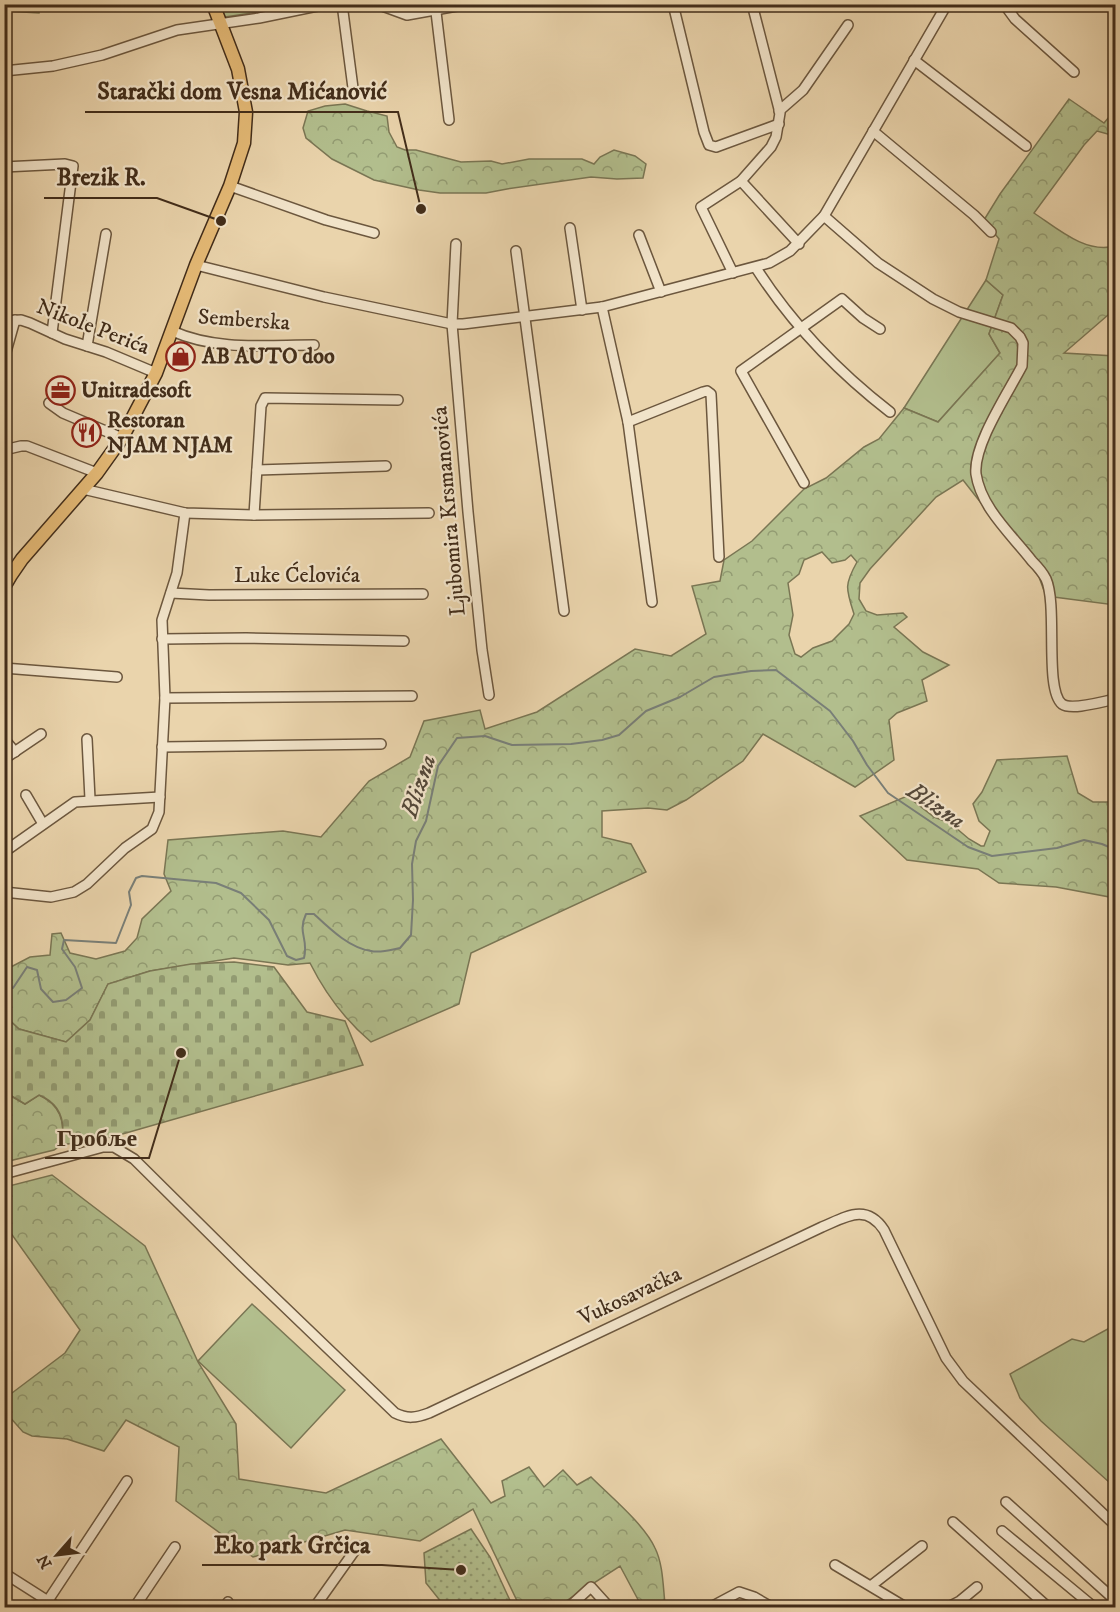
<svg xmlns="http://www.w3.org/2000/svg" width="1120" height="1612" viewBox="0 0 1120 1612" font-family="'IM FELL DW Pica',serif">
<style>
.green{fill:#b2be8d;stroke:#7a7654;stroke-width:1.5}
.forest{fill:url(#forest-crowns);stroke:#7a7654;stroke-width:1.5;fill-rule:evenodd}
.cemetery{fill:url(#cemetery-stones);stroke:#7a7654;stroke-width:1.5}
.park{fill:url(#park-dots);stroke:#7a7654;stroke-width:1.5}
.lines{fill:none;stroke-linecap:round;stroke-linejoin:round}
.stream{stroke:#797f78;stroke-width:2}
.minor-casing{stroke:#6c573e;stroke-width:12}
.major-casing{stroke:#422d1a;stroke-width:15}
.minor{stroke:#f1e3c9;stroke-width:9}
.major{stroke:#e5ba76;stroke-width:12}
.labels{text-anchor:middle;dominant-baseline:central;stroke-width:4.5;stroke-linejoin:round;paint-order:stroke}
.street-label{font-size:22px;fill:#422d1a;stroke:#f1e3c9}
.poi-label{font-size:22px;font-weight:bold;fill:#422d1a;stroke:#f1e3c9;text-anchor:start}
.water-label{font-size:24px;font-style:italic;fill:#544839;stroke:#f1e3c9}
.leader{fill:none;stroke:#422d1a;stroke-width:2}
.callout-dot{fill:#422d1a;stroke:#f1e3c9;stroke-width:2}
.callout-label{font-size:24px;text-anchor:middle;font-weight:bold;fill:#422d1a;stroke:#f1e3c9;stroke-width:4.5;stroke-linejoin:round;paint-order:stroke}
</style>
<defs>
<pattern id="forest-crowns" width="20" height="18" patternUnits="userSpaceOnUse" patternTransform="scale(1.5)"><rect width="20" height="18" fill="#b2be8d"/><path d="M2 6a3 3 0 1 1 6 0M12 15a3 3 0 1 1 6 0" fill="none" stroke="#929b72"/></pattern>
<pattern id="cemetery-stones" width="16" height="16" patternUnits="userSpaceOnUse" patternTransform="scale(1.5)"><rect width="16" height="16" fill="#b2be8d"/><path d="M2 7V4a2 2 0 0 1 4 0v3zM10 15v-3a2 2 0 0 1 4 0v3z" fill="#929b72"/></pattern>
<pattern id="park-dots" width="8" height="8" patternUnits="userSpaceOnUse" patternTransform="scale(1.5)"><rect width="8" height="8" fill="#b2be8d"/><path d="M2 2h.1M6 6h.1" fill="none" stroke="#929b72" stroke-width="1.8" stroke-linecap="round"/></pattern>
</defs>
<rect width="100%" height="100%" fill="#ead4ac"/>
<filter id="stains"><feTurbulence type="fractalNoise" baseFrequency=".00333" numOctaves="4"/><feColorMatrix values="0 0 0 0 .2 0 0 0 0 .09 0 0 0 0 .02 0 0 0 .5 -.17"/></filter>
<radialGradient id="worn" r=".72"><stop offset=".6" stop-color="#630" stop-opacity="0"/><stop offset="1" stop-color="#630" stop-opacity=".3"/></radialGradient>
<g class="green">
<path d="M220,5h62l1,3 -58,9z"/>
<path d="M986,280l17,15 -14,39 11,19 -62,69 -34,-14z"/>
<path d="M252,1304l93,86 -54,58 -93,-87z"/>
<path d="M1115,1325l1,150 -6,8 -69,-62 -21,-23 -10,-24 62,-35 12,3z"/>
</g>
<g class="forest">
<path d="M4,5l1,-1 35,1 -1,8 -34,-2z"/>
<path d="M1069,99l35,24 11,-13v26l-18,-5 -13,14 -50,68c24,16 52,41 81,33v63l-51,44 51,3v249l-69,-9 -7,-19 -76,-97 -27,17 -66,72 -10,14 -1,16 7,12 11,4 26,-2 4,4 -13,10 29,25 26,13 -27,15 5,21 -30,12 -8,7 5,40 -39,27 -92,-53 -20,27 -57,39 -19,10 -19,-2 -46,3v26l29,7 15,28 -175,81 -12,51 -88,38c-26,-22 -46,-49 -61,-79l-22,2 -54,-7 -84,13 -42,13 -18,36 -24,22 -47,-13 -14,-13v-46l25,-13 20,-2 2,-21 9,-1 9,20 26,6 29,-8 12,-13 5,-19 29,-28 -7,-17 4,-34 115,-9 38,6 48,-56 41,-24 14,-36 56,-11 5,19 52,-17 98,-63 36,7 35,-22 -14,-48 28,-5 4,-21 28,-19 52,-52 22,-11 38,-31 15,-8 25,-31 34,14 62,-69 -11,-19 14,-39 -17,-15 13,-41 -15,-19 16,-26zM822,552l10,11 13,-3 6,-5 6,7c-13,23 -11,27 -3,52l-5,10 -17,17 -19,7 -12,9 -6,-3 -6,-19 4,-20 -5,-32 11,-9 5,-14z"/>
<path d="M345,104l22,7 20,5 2,16 8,15 8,3h11l45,12 30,-1 11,3 27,-5h53l12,5 6,-7 14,-7 21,6 11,8 -3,14 -26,1 -26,-2 -84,12 -21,4h-46l-21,-3 -45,-10 -42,-21 -26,-21 -3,-10 5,-17 17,-5z"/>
<path d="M1067,756l11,37 15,9h22v96l-59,-11 -57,-4 -21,-14 -71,-9 -47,-44 47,-20 27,21 16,6 19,16 12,7h3l6,-15 -11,-10 -6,-17 9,-12 15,-32z"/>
<path d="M4,1092l21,12 14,-9c22,10 27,28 22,50l-7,5 -49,12z"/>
<path d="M52,1175l93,71 53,116 38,62 3,55 87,14 115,-54 50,64 14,-7 -3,-15 27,-14 15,20 19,-17 14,15 14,-8c19,19 53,47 64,71 8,16 8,38 10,56l-2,3h-21l-22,-41 -63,41h-37l-47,-98 -53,32 -75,-11 -92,27 -77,-56 3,-54 -53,-27 -22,31 -37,-12 -35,-3 -9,-4 -15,-17v-19l57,-43 15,-23 -70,-98 -5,-13v-32z"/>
</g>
<path class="cemetery" d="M234,962l40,5 33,45 38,9 18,44 -251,72 -51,8c5,-22 0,-41 -22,-50l-14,9 -20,-12v-76l14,13 47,13 24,-22 18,-36 42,-13 41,-7z"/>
<path class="park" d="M471,1529l19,28 23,50h-22l-11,-6 -38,2 -16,-20 -2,-30z"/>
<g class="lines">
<path class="stream" d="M4,985l9,3 14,-21 10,3 4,19 12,13 13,-2 16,-12 -7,-21 -13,-18 2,-9 52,3 15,-38 -2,-13 7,-14 6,-2 74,7 25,10 28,27 18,36 9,4 8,-2c5,-20 -7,-24 2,-44h8c15,14 35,34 57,37 10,2 19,-1 29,-3l11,-13 2,-35 -1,-36 4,-23 10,-20 12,-55 19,-28 28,-2 27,9 59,-1 31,-4 17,-5 27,-24 34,-14 34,-20 37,-6 25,-1 54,41 23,30 14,24 21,28 80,54 24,9 65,-8 27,-8 18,4 14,6"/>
<defs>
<g id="minor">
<path d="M342,4l11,84"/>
<path d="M377,4l30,11 61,-11"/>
<path d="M673,4l31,128 5,13 7,2 63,-23"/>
<path d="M752,4l28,109 -4,24 -5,10 -30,34 58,63"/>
<path d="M1004,4l11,15 59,53"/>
<path d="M436,12l13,108"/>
<path d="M914,60l112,86"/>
<path d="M4,71l49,-5 49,-11 75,-25 82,-12 68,-14"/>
<path d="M779,111l24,-21 45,-65"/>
<path d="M873,131l101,84 17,17"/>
<path d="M4,167l61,-3 8,2 -21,167"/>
<path d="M230,186l96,34 48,13"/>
<path d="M824,216l54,47 55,36 26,13 52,16 9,9 3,6 -1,23c-14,27 -49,79 -46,108 5,34 36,61 56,87 5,5 11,12 14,18 12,27 -2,110 16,125 10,7 42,-3 54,-5"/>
<path d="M570,228l12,82"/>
<path d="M639,235l22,57"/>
<path d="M456,244l-4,80 16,188 14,138 7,45"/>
<path d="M516,251l48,360"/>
<path d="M196,265l128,32 128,27h11l139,-17 167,-44 21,-12 34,-35 123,-212"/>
<path d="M756,268c36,56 81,103 134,144"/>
<path d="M733,273l-32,-66 40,-26"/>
<path d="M602,307l26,115 24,180"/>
<path d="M4,321l17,-1 9,3 35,16 41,13 50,21"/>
<path d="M172,331c45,20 94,14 142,14"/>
<path d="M87,346l19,-112"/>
<path d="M4,359l11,-39"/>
<path d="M49,403l14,10 59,25"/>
<path d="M628,422l75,-30 4,-1 4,3 8,163"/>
<path d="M4,450l17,-4h6l70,27"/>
<path d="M257,470l129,-4"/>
<path d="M804,483l-63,-112 101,-72 21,19 17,11"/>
<path d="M83,489l102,24 69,2 175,-2"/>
<path d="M254,515l7,-109 4,-8 133,2"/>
<path d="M171,593l38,2 214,-1"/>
<path d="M162,639l84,-1 158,3"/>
<path d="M4,668l113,9"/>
<path d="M165,698l247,-2"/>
<path d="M4,739l11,13"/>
<path d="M87,739l3,60"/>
<path d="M162,747l219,-3"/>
<path d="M4,759l37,-25"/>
<path d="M26,795l17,29"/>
<path d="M4,852l71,-50 85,-5"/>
<path d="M4,892l47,5 23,-5 13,-8 38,-36 27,-19 7,-17 6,-114 -3,-78 15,-47 8,-60"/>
<path d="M4,1174l99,-27h11l20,12 108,107 153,147c12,6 21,5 34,0l393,-186c24,-10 44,-24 62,3l62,128 17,23 153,145"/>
<path d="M1006,1502l110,99"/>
<path d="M953,1522l96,86"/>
<path d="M1002,1531l93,77"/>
<path d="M835,1565l72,43"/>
<path d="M4,1573l55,35"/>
<path d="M872,1585l50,-39"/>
<path d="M43,1608l84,-127"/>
<path d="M134,1608l41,-61"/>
<path d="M224,1608l4,-6"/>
<path d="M314,1608l44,-62"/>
<path d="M460,1608h10"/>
<path d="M568,1608l23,-21 19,21"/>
<path d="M709,1608l30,-16 15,5 19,11"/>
<path d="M946,1608l14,-7 17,-14"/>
</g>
<g id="major">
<path d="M4,587l7,-12 11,-16 75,-86 25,-35 34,-65 40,-108 34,-79 14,-43 2,-31 -8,-43 -25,-65"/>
<path d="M1114,1608l2,-2"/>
</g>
</defs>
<use href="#minor" class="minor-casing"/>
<use href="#major" class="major-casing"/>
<use href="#minor" class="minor"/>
<use href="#major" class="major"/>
</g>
<defs>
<symbol id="shop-ring" viewBox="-11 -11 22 22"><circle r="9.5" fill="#f1e3c9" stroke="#8f2418" stroke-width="1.5"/><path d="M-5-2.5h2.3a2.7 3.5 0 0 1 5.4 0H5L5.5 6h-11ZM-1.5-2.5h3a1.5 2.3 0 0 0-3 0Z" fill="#8f2418"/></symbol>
<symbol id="office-ring" viewBox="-11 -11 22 22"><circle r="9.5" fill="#f1e3c9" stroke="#8f2418" stroke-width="1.5"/><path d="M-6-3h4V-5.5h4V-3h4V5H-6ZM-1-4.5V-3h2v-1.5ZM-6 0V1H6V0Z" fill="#8f2418"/></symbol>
<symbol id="restaurant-ring" viewBox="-11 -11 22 22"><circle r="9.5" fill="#f1e3c9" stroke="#8f2418" stroke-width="1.5"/><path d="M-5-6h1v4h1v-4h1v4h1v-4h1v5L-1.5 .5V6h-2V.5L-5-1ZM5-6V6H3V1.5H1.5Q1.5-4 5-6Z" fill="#8f2418"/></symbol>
</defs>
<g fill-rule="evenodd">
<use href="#shop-ring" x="164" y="340" width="33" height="33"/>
<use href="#office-ring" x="44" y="374" width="33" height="33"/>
<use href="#restaurant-ring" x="70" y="416" width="33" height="33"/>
</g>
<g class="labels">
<g class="street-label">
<text transform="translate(244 320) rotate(4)">Semberska</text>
<text transform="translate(93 327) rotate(21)">Nikole Perića</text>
<text transform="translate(449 511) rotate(-95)">Ljubomira Krsmanovića</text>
<text x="297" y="575">Luke Ćelovića</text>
<text transform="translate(630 1296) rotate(-25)">Vukosavačka</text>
</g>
<g class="poi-label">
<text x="202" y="356">AB AUTO doo</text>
<text x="81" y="390">Unitradesoft</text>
<text x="107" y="420">Restoran<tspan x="107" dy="25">NJAM NJAM</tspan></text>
</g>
<g class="water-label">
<text transform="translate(419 786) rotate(-71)">Blizna</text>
<text transform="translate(936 806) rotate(34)">Blizna</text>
</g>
</g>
<path class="leader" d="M421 209L398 112H85M221 221L157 198H44M181 1053L149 1158H45M461 1570L382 1565H202"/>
<g class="callout-dot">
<circle cx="421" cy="209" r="6"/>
<circle cx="221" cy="221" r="6"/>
<circle cx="181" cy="1053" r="6"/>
<circle cx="461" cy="1570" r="6"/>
</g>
<g class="callout-label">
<text x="242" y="99">Starački dom Vesna Mićanović</text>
<text x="101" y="185">Brezik R.</text>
<text x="97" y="1146">Гробље</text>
<text x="292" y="1553">Eko park Grčica</text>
</g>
<rect width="1120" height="1612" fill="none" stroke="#ead4ac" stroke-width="24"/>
<rect x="6" y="6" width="1108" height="1600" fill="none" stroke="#422d1a" stroke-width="3"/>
<rect x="12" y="12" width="1096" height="1588" fill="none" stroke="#422d1a" stroke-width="1.5"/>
<g transform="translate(57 1555) rotate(242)" stroke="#f1e3c9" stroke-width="4.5" paint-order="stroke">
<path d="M0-4.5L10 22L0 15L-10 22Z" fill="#422d1a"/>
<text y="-9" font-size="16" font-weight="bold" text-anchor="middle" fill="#422d1a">N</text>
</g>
<rect width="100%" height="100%" filter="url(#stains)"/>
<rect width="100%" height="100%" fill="url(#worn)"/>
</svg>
